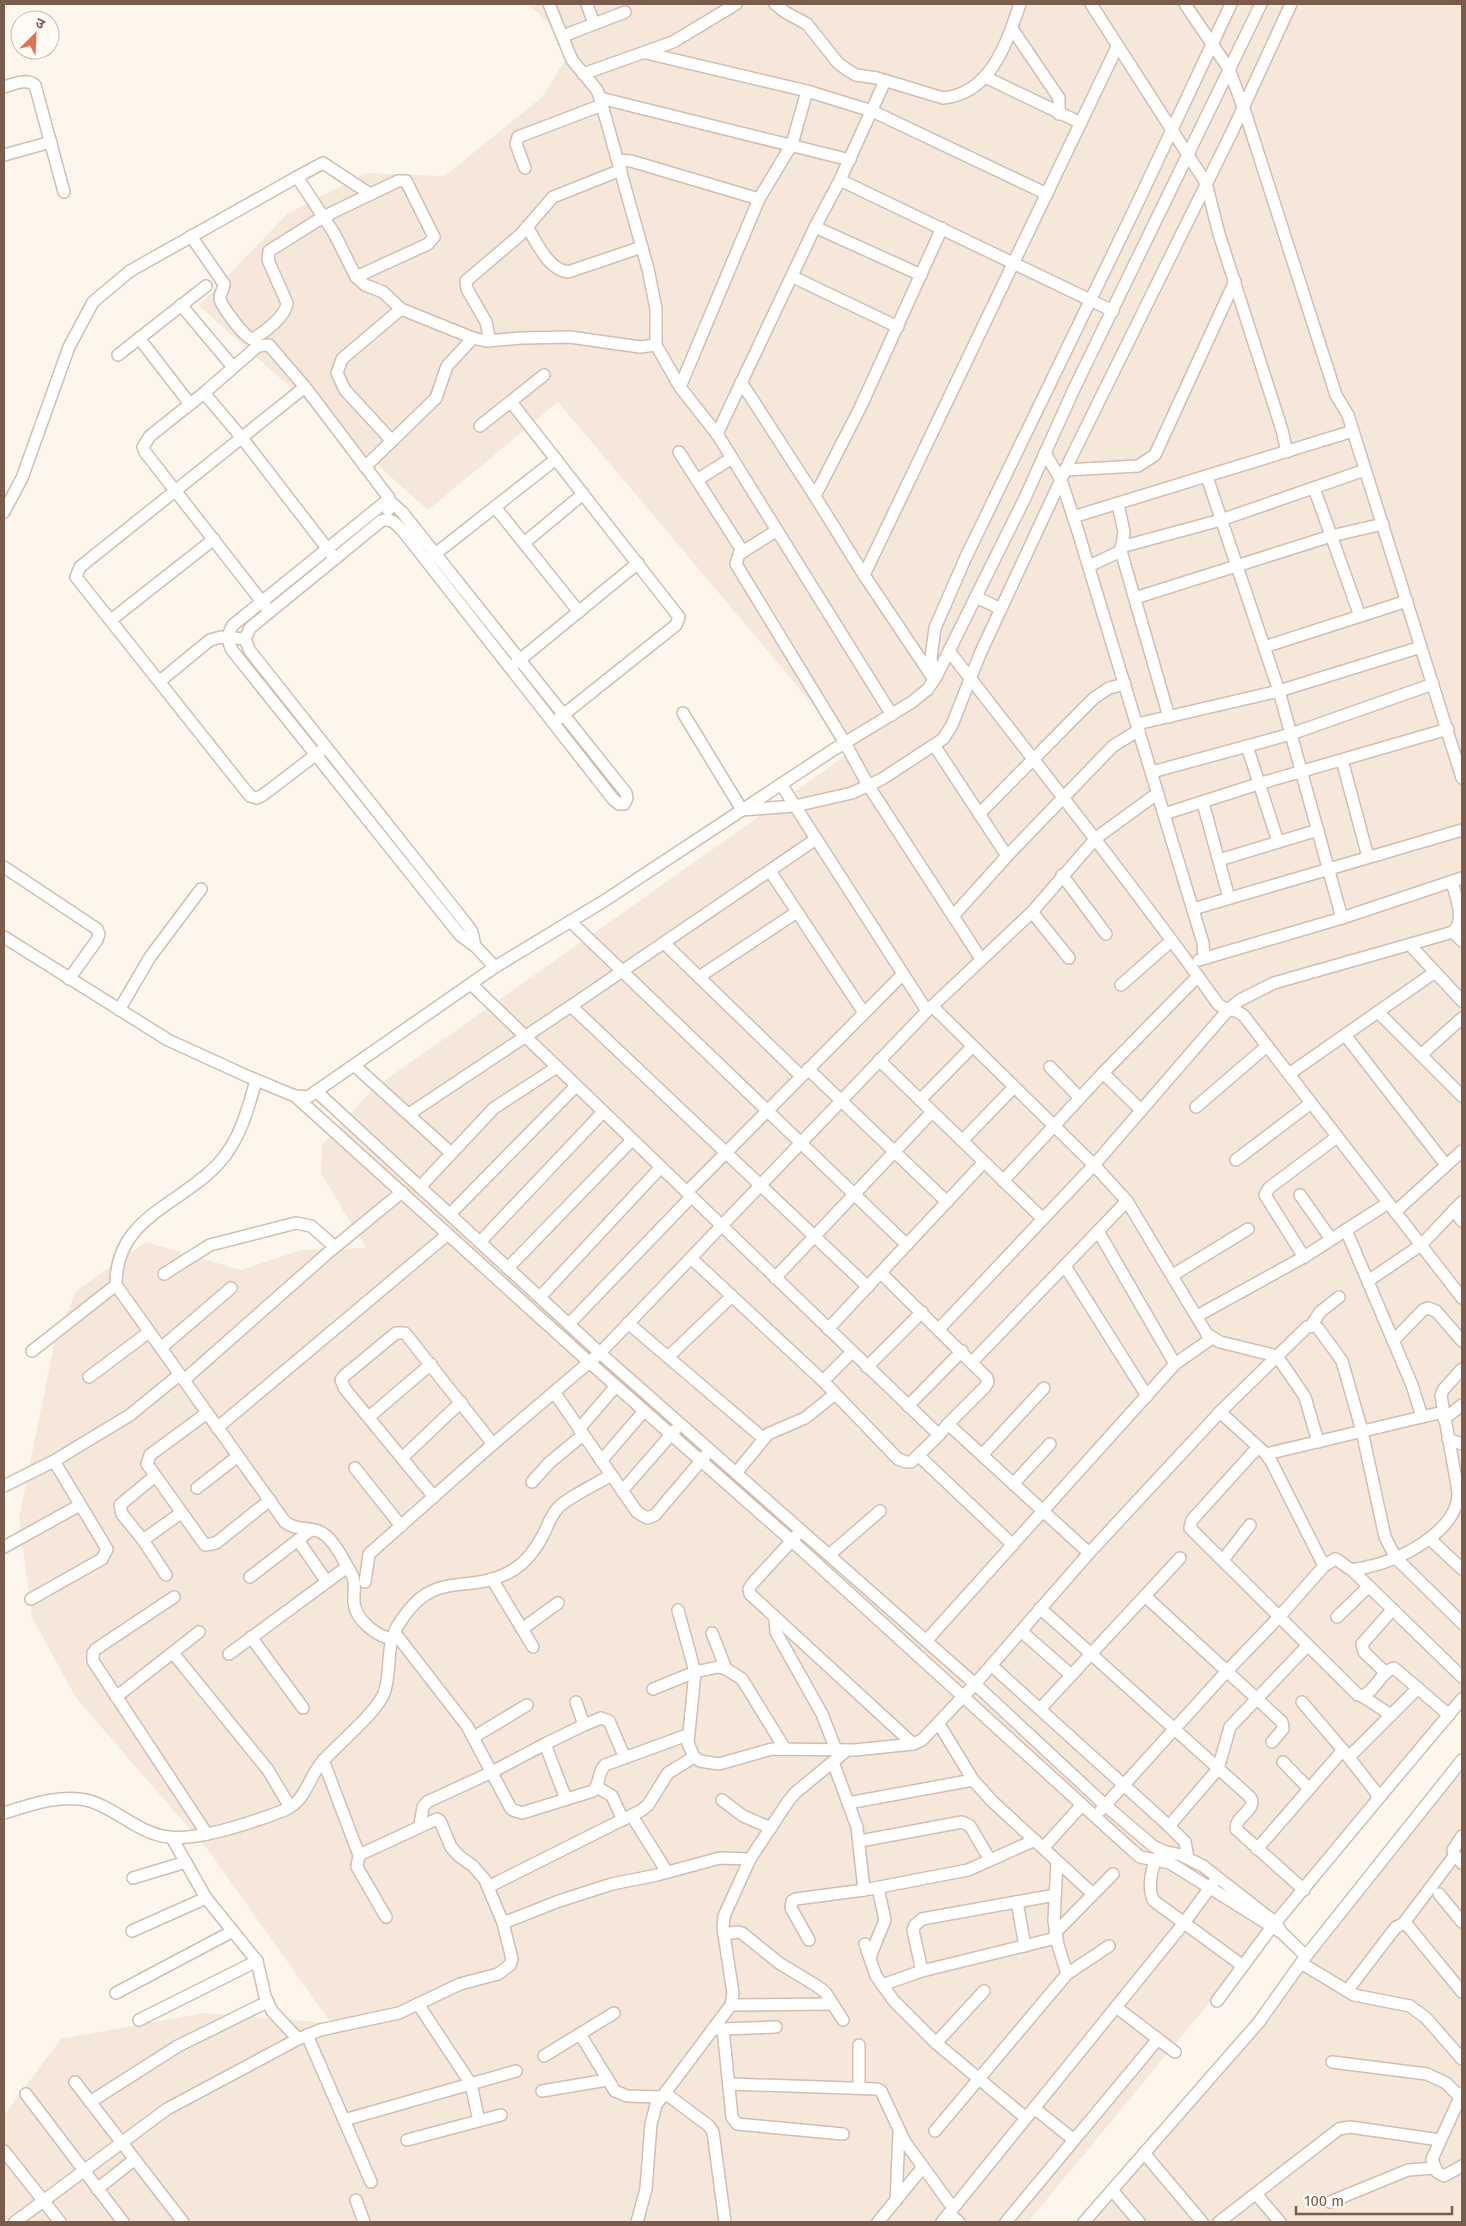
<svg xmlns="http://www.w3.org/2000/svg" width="1466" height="2226" viewBox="0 0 1466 2226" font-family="'Fira Sans','Noto Sans Devanagari',sans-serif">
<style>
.residential{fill:#f5e8da}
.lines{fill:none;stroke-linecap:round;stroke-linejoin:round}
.minor-casing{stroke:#d1beb0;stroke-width:14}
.minor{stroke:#fff;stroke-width:11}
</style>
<rect width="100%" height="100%" fill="#fdf6ec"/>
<g class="residential">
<path d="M528,4h934v1693l-434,525h-1024v-107l57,-76 143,-26 127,10 -123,-173 -132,-152 -44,-81 -13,-99 35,-173 22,-54 70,-49 95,28 60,-20 65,-2 -45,-75 1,-28 51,-56 479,-338 -294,-349 -130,108 -229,-204 88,-92 79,-41 79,3 98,-80 31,-50z"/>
<path d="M1462,1766v456h-374l228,-274z"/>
</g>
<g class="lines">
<defs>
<g id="minor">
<path d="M549,4l23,56 25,30 3,8 48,171 8,40v36l24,42 37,47 175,281"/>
<path d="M587,4l7,20"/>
<path d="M775,4l10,8 22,12 31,39 8,6 10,6 21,3 66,20c48,-4 64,-56 77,-94"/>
<path d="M1091,4l115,179 13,51 63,196 5,22"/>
<path d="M1185,4l44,65 16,43 91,283 12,20 114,363"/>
<path d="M1013,30l46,68v16"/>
<path d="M563,36l62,-24"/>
<path d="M646,53l161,38 65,20 175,83"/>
<path d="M583,74l90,-32 63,-38"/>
<path d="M985,77l96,46"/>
<path d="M4,87c10,-3 22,-9 31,-2l29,107"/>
<path d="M600,98l250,62"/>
<path d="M4,155l47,-13"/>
<path d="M618,160l13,1 128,38"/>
<path d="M525,168l-9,-24 2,-7 84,-32"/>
<path d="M297,177l26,-14 47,31"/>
<path d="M840,180l273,131"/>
<path d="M527,227c10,15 21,43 41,45l74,-25"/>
<path d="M815,227l106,48"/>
<path d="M191,236l33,48c0,6 -5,10 -4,15 2,8 25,39 32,40 12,-6 34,-23 35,-36l-19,-43 1,-9 54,-34 75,-36h8l28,56 -6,7 -72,33"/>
<path d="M793,277l105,50"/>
<path d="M181,305l52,62"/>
<path d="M139,338l51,66"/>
<path d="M490,341l-4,-19 -19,-33 -1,-8 54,-46 33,-38 68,-27"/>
<path d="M118,355l88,-69"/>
<path d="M741,382l70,108 53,85 69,103"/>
<path d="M305,387l-225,180 -4,10 174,219 7,2 6,-3 59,-45"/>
<path d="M680,387l79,-188 33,-55 15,-53"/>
<path d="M204,393l38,45 91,118"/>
<path d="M511,402l168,215 -3,8 -118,94"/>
<path d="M480,426l64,-51"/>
<path d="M717,434l98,-207 25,-47 45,-99"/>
<path d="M392,441l-47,-51 -8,-17 5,-14 59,-50"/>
<path d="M679,452l64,100"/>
<path d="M1045,453l16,27 15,45 127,418 1,15"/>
<path d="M365,467l71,-69 11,-32 26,-28"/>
<path d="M1065,470l73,-4 17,-11 80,-174"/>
<path d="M1207,477l72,214 63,227"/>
<path d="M697,480l35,-22"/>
<path d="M1314,488l46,128"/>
<path d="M815,496l46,-90 81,-178"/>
<path d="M1118,504l6,28 -3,19 48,166"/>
<path d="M495,507l84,105"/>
<path d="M4,512l18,-34 47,-131 24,-45 37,-31 167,-94 37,56 22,44 9,8 18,7 18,17 72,29 13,3 35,-3 49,-1 70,10 16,-2"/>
<path d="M1073,517l280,-86"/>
<path d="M776,531l-37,23 -3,10 109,179 23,42 113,174"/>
<path d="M524,543l59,-49"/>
<path d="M1121,547l100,-27 144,-50"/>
<path d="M430,558l126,-99"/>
<path d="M1089,566l32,-15"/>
<path d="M864,575l253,-528"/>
<path d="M976,597l25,12"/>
<path d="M1135,598l196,-62 52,-12"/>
<path d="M266,607l-121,-155 -2,-5 7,-11 54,-43 54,-47 11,-1 36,42 81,107 3,4 -1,12"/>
<path d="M111,620l103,-81"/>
<path d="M1264,647l143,-46"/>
<path d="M949,651c91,117 183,233 269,353 8,8 18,4 26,12l218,282"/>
<path d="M516,663l122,-100"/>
<path d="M934,680l-3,-22 4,-30 30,-69 173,-357 93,-198"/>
<path d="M160,681l50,-41 11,-3 24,2"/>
<path d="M683,713l59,97 53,-4 132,205 105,-99 64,-74 62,-45"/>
<path d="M1137,724l142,-33 142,-44"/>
<path d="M934,745l73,111 -54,60"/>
<path d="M1247,746l31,96"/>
<path d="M1342,760l26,97"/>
<path d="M1152,772l139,-38 142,-50"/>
<path d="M781,784l14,22 57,-13 30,-14 61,-40 9,-14 28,-71 91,-196 160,-324 60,-130"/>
<path d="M1203,803l26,95"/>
<path d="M979,814l115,-116 15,-10 16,-4"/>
<path d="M1164,814l94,-30 190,-55"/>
<path d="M1007,856l106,-110 26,-16"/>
<path d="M1219,860l99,-30"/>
<path d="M4,867l93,62 2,5 -2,6 -28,39"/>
<path d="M770,871l94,142"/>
<path d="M1062,875l44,59"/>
<path d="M1193,909l269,-79"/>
<path d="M1032,912l37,46"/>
<path d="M570,921l337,324"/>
<path d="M1453,932l9,9"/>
<path d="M4,937l164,103 81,37 46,19 13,1 187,-130 109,-66 229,-151 79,-48 16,-13 9,-14 87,-175 50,-111 187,-385"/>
<path d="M664,943l137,133"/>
<path d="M1410,945l52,56"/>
<path d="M475,946l-3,-14 -4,-6 -218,-275 -5,-12 5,-11 131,-107c10,-4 15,3 22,10l210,268 6,5h5l3,-6 -1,-5 -224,-281 -9,-8 -9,-1 -151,122c-6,9 -6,16 -1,25l228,285 15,11 20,21"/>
<path d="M1199,960l143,-42 120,-40"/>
<path d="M699,977l98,-65"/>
<path d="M471,984l468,451 9,-11 141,129"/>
<path d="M1121,985l50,-44"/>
<path d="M571,1006l297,281"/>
<path d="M932,1006l162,159 33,36 80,133 13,8 57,14 28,41 13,45"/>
<path d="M119,1010l31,-53 51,-68"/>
<path d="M1378,1012l84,84"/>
<path d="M1345,1035l101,130"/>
<path d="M1421,1055l41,-37"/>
<path d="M879,1060l164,159"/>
<path d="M355,1066l96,87"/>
<path d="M1050,1067l30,31"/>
<path d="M808,1069l139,133"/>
<path d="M1103,1073l38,37"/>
<path d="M1289,1074l146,-102"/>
<path d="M256,1080c-8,29 -16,60 -37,83 -38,42 -104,54 -103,122l169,237c10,8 21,5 33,9 15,5 25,29 33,42 6,11 2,18 3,30 2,17 22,33 38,36"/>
<path d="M295,1096l294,266 203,179 341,310 7,6 30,6 111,69 -5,-9 -73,-57 -22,-11 -18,-4 -10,-5 -48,-41 -130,-121 -375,-331 -284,-262"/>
<path d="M920,1100l53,-54"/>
<path d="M1196,1107l71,-61"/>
<path d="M409,1114l162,-108 245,-167"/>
<path d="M1337,1137l-68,51 -4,7 39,62 84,-54"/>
<path d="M962,1141l52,-54"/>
<path d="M1236,1160l75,-57"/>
<path d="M1003,1181l100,-108 95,-97"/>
<path d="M420,1187l74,-79 63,-41"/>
<path d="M687,1192l216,-218"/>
<path d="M1300,1195l31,44"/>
<path d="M1454,1210l8,11"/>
<path d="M1395,1212l67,-61"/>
<path d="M450,1214l126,-128"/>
<path d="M1346,1230l66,155 10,32"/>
<path d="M1098,1231l77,133"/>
<path d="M480,1242l123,-130"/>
<path d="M691,1258l132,123 75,78 8,3h5l28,-27"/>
<path d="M1065,1266l82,130"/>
<path d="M508,1268l124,-128"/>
<path d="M881,1273l106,105 1,4 -3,5 -37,37"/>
<path d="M164,1274l46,-29 86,-22 15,3 24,21"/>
<path d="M1173,1275l75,-46"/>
<path d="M775,1278l157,-166"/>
<path d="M1368,1281l53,-36 41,-43"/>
<path d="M540,1297l121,-130"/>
<path d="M1197,1316l107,-59"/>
<path d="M628,1323l135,115"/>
<path d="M569,1324l122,-127"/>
<path d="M1311,1326l9,-14 19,-15"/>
<path d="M828,1329l156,-167"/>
<path d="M939,1329l155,-164 134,-155 12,-10 34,-17 179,-51c13,-12 3,-34 -1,-50"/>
<path d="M1393,1341l30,-31 5,-2 8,3 26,30"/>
<path d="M161,1348l70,-60"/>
<path d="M32,1351l84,-66"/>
<path d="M668,1357l64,-61"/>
<path d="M972,1362l155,-161"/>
<path d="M867,1367l55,-55"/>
<path d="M89,1377l60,-45"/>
<path d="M184,1380l146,-129 72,-59"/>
<path d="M823,1381l29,-29"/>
<path d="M554,1392l83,120 10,6 8,-3 50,-59"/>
<path d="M908,1406l54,-55"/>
<path d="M1220,1412l46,42 6,9 52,103"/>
<path d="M207,1413l-57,42 -3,9 58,81 11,-2 54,-43"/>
<path d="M369,1417l62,-53"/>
<path d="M1444,1419l18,-14"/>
<path d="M217,1428l231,-194"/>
<path d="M579,1429l37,-43"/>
<path d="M1448,1439l14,5"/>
<path d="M1258,1447l-66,73 -2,8 168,167 4,1c14,-5 19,-25 32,-28l55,47"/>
<path d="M1266,1454l177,-42"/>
<path d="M982,1455l62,-67"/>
<path d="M919,1456l94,89"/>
<path d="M402,1458l59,-56"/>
<path d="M601,1461l43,-50"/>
<path d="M355,1468l46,58"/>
<path d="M736,1473l32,-39 37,-16 30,-24"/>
<path d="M532,1482l18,-20 33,-27"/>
<path d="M1013,1484l37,-40"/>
<path d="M4,1486l50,-25"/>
<path d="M197,1488l41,-32"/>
<path d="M622,1491l53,-61"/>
<path d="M434,1497l-89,-108 -4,-9 3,-4 52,-43h9l88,111"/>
<path d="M797,1535l-45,49 -3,5 1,5 163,150"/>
<path d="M1430,1539l32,30"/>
<path d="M143,1540l-21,-26 -2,-9 35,-29"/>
<path d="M298,1540l29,42"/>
<path d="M4,1547l76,-42"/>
<path d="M829,1555l51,-44"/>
<path d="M1223,1560l27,-35"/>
<path d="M1351,1569l111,108"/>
<path d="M166,1575l-23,-35 38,-27"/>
<path d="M250,1577l61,-47"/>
<path d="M492,1579l41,68"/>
<path d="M365,1582l4,-28 124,-110 107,-91 327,-342"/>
<path d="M1145,1596l137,126 1,7 -11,13"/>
<path d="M174,1597l-78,52 -3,4v8l114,173"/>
<path d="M31,1599l71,-40 5,-10 -53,-88 76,-46 49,-40"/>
<path d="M1040,1608l210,189 2,4c0,12 -17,16 -16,28l68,61"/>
<path d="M678,1610l17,62 -7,71 6,14 6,4 19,3 53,-15 83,1 58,-6 9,-4 53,-56 114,-131 131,-141 87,-85 8,-1 3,2 24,33 20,70 23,106 11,21 66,65"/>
<path d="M1337,1617l32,-31"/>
<path d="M775,1618l1,14 46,82 14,36"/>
<path d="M522,1629l36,-26"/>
<path d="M1021,1631l50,44"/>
<path d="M395,1633l72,93 43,81 3,3 9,3 71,-22c8,-8 4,-18 12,-26l82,-30"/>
<path d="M712,1633l14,36"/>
<path d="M251,1637l52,71"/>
<path d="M926,1641l249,-277 37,-26"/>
<path d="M173,1653l95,117 22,37"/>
<path d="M229,1654l118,-87"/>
<path d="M991,1665l178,161 16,16 3,16"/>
<path d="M1386,1673l-22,-21 -2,-8 31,-35"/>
<path d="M653,1689l42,-17 23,-5 8,2 16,10 43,70"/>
<path d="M1362,1696l29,19"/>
<path d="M116,1697l83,-65"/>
<path d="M576,1702l8,23 17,-7 8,3 16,37"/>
<path d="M1040,1709l140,-151"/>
<path d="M939,1724l34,56 20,22 100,92"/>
<path d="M474,1737l53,-32"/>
<path d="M1349,1757l69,-69"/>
<path d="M323,1760l36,95"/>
<path d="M1283,1762l26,27"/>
<path d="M597,1787l15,9 11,24"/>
<path d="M566,1799l-21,-55 39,-19"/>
<path d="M1378,1799l84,-100"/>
<path d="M722,1800l21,16 28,12"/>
<path d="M848,1803l125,-23"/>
<path d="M1101,1810l126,-139 53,-55 44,-50 11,-7c6,2 10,8 16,10 6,1 14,-2 20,-3 32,-7 89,-37 87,-75l-17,-95 2,-6 19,-21"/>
<path d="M4,1813c26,-8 58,-20 86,-12 27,8 49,33 79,36 30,4 87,-16 116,-27 22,-10 23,-33 38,-49 15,-17 54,-49 61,-68 8,-21 1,-44 13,-66 37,-63 70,-29 116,-57 12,-7 23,-21 29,-33 5,-9 8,-20 15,-28 9,-11 40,-25 54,-34"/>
<path d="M632,1816l35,56"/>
<path d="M420,1825l3,-18 4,-5 65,-30 53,-28"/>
<path d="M1169,1826l49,-57 12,-42 78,-82"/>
<path d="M1462,1836l-9,14 1,4 8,9"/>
<path d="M172,1838l34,60 51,63 8,35 7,15 26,28"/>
<path d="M860,1841l102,-19 8,4 20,34"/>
<path d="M1043,1848l39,-43"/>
<path d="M1257,1849l86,-99"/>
<path d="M1159,1856c-8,9 -12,34 -5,45l89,65"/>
<path d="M133,1878l53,-16"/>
<path d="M488,1887l154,-77 6,-5 20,-32 26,-16"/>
<path d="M864,1890l104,-20 67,-30"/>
<path d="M1439,1894l23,28"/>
<path d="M1017,1902l8,44"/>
<path d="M386,1917l-29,-50 2,-12 78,-36 3,2 11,26 8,9 14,10 12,14 18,43"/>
<path d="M1403,1924l52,-69"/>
<path d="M132,1931l74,-33"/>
<path d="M1281,1932l25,24"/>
<path d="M1055,1933l58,-59"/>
<path d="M724,1934l14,-2 4,1 37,30 38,23 8,6 18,28"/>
<path d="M809,1940l-18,-32 1,-7 4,-2 68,-9 -7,-63 -24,-65"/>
<path d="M865,1944l11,32 18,25 42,42 90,75"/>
<path d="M870,1957l15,-37 -7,-32"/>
<path d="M1301,1963l53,32 56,11 16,12 36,41"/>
<path d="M922,1971l-9,-41 2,-5 7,-6 133,-24"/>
<path d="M1067,1974l42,-28"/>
<path d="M882,1985l40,-14 134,-33"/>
<path d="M1347,1991l49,-64 7,-3 5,2 54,66"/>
<path d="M116,1993l117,-62"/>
<path d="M1217,2001l54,-73 107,-129 -3,-8 -32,-41 -41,-48"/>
<path d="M418,2004l53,80 8,37"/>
<path d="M731,2005l101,-1"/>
<path d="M1116,2007l59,45"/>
<path d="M139,2020l118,-59"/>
<path d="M715,2029h8l9,88 5,7 106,10"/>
<path d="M723,2029l53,-2"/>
<path d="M580,2034l35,57 12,5 34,1"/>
<path d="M307,2035l64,147"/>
<path d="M936,2043l48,-52"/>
<path d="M544,2056l70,-43"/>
<path d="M1332,2062l95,12 19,9 13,13"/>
<path d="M75,2082l108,140"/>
<path d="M729,2084l148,5 4,2 24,51 48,66"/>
<path d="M859,2087v-42"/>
<path d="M542,2091l65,-11"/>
<path d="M665,2093l44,33 4,6 12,90"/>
<path d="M1462,2093l-30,66 5,13 7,4 18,-10"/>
<path d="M26,2094l97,128"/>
<path d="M90,2102l88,-56 89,-44"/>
<path d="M1034,2108l40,32"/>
<path d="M344,2120l172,-49"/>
<path d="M935,2131l132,-157 -9,-29 -4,-24 3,-60"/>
<path d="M407,2140l94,-25"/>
<path d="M4,2151l56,71"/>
<path d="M1144,2153l58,69"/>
<path d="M97,2189l37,-29"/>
<path d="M1112,2190l27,32"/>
<path d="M1256,2194l24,28"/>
<path d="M356,2200l8,22"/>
<path d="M896,2201l3,-68"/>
<path d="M1330,2202l78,-32 27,-2"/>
<path d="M949,2214l10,8"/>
<path d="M15,2222l152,-113 131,-70 22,-9 79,-17 61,-29 38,-10 12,-9 2,-6 -9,-36 56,-22 53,-17 45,-9 63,-17 30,1"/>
<path d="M637,2222l9,-33 5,-65 5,-19 75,-100 2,-12 -10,-65 1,-12 26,-57 37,-56 8,-10 51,-42"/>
<path d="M878,2222l45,-55"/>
<path d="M942,2222l242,-299 30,-41"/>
<path d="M1006,2222l152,-183"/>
<path d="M1084,2222l175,-200 47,-66 156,-196"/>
<path d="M1219,2222l120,-93 11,-2 90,13"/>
</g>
</defs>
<use href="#minor" class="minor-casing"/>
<use href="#minor" class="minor"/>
</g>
<rect width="1466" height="2226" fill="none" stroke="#7a5c4d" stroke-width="10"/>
<g transform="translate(35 35) rotate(24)"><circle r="24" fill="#fffaf3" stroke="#cabbb1"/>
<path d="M0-4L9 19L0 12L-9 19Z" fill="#e76f51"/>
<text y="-8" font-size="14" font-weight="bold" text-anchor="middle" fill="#7a5c4d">उ</text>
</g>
<path d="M1296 2206v8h156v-8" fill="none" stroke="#7a5c4d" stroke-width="2.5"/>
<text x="1304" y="2206" font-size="15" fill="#7a5c4d" stroke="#fffaf3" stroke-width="4" paint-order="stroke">100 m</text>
</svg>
